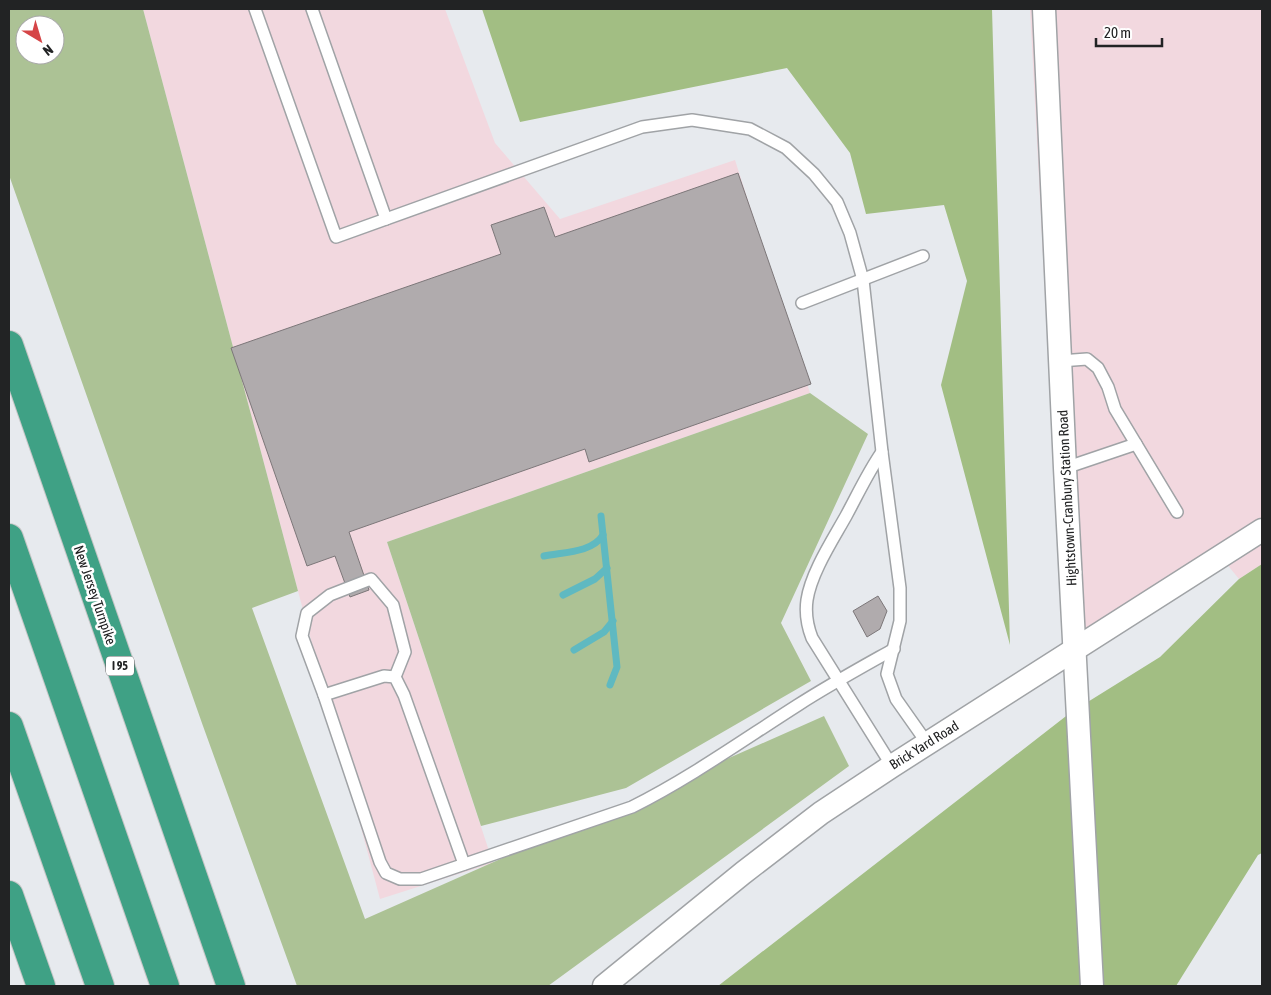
<svg xmlns="http://www.w3.org/2000/svg" width="1271" height="995" viewBox="0 0 1271 995" font-family="'Asap Condensed',sans-serif">
<style>
.industrial{fill:#f2d8df}
.green{fill:#acc295;fill-rule:evenodd}
.forest{fill:#a2be83}
.lines{fill:none;stroke-linecap:round;stroke-linejoin:round}
.stream{stroke:#5fb9c1;stroke-width:7}
.building{fill:#b0abad;stroke:#7c7779}
.lane-casing{stroke:#a0a3a6;stroke-width:14}
.street-casing{stroke:#a0a3a6;stroke-width:25}
.highway-casing{stroke:#c6c6c6;stroke-width:30}
.lane{stroke:#fff;stroke-width:11}
.street{stroke:#fff;stroke-width:22}
.highway{stroke:#3fa185;stroke-width:28}
.labels{text-anchor:middle;dominant-baseline:central;stroke-width:5;stroke-linejoin:round;paint-order:stroke}
.shield{fill:#fff;stroke:#646566;stroke-width:1}
.shield-label{font-size:12px;font-weight:bold;fill:#222324}
.street-label{font-size:14px;fill:#222324;stroke:#fff}
</style>
<rect width="100%" height="100%" fill="#e7eaee"/>
<g class="industrial">
<path d="M143,9h302l50,134 65,76 175,-59 75,233 -423,149 106,321 -113,36z"/>
<path d="M1030,9h232v555l-23,15 -22,-27 -153,102z"/>
</g>
<g class="green">
<path d="M9,9h134l155,582 -46,17 113,311 459,-203 25,50 -301,220h-251l-94,-260 -194,-551zM25,25h30v30h-30z"/>
<path d="M810,393l58,41 -87,189 30,58 -185,107 -145,38 -94,-284z"/>
</g>
<g class="forest">
<path d="M482,9h510l18,636 -69,-260 26,-104 -23,-76 -78,9 -16,-61 -63,-85 -267,54z"/>
<path d="M1262,564v289l-4,2 -82,131h-458l352,-273 90,-56 79,-78z"/>
</g>
<g class="lines">
<g class="stream">
<path d="M601,516l16,151 -7,18"/>
<path d="M544,556c19,-4 48,-3 59,-21"/>
<path d="M563,595l32,-16 12,-11"/>
<path d="M574,650l30,-18 9,-11"/>
</g>
</g>
<g class="building">
<path d="M738,173l73,211 -222,78 -4,-13 -236,83 20,58 -19,7 -15,-41 -28,10 -76,-218 270,-94 -10,-29 53,-18 11,30z"/>
<path d="M878,596l9,15 -7,18 -13,8 -14,-26z"/>
</g>
<g class="lines">
<defs>
<g id="lane">
<path d="M255,9l81,228 306,-110 50,-7 58,9 36,19 28,26 23,28 13,31 13,47 19,172 18,136v33l-13,53 9,25 31,44"/>
<path d="M312,9l74,210"/>
<path d="M802,303l121,-47"/>
<path d="M1060,361l27,-2 11,9 10,19 7,22 62,103"/>
<path d="M882,452c-14,20 -24,42 -36,64 -14,25 -35,57 -39,84 -2,14 0,25 5,38l80,128"/>
<path d="M1065,468l71,-24"/>
<path d="M395,677l10,-25 -12,-47 -22,-26 -41,16 -23,18 -5,23 22,59 56,167 6,11 14,6h21l211,-72c58,-29 111,-67 166,-102 31,-20 64,-38 96,-56"/>
<path d="M324,695l60,-19 11,1 9,18 60,169"/>
</g>
<g id="street">
<path d="M1044,9l21,459 27,518"/>
<path d="M604,986l139,-113 78,-60 71,-47 370,-236"/>
</g>
<g id="highway">
<path d="M9,345l222,641"/>
<path d="M9,538l156,448"/>
<path d="M9,726l91,260"/>
<path d="M9,895l32,91"/>
</g>
</defs>
<use href="#lane" class="lane-casing"/>
<use href="#street" class="street-casing"/>
<use href="#highway" class="highway-casing"/>
<use href="#lane" class="lane"/>
<use href="#street" class="street"/>
<use href="#highway" class="highway"/>
</g>
<g class="labels">
<rect class="shield" x="106" y="656.5" width="28" height="19" rx="4"/>
<g class="shield-label">
<text x="120" y="666">I 95</text>
</g>
<g class="street-label">
<text transform="translate(1067 498) rotate(-93)">Hightstown-Cranbury Station Road</text>
<text transform="translate(95 595) rotate(71)">New Jersey Turnpike</text>
<text transform="translate(924 745) rotate(-32)">Brick Yard Road</text>
</g>
</g>
<rect width="1271" height="995" fill="none" stroke="#222324" stroke-width="20"/>
<g transform="translate(40 40) rotate(142)"><circle r="24" fill="#ffffff" stroke="#a7a7a7"/>
<path d="M0-4L9 19L0 12L-9 19Z" fill="#d54547"/>
<text y="-8" font-size="14" font-weight="bold" text-anchor="middle" fill="#222324">N</text>
</g>
<path d="M1096 38v8h66v-8" fill="none" stroke="#222324" stroke-width="2.5"/>
<text x="1104" y="38" font-size="15" fill="#222324" stroke="#ffffff" stroke-width="4" paint-order="stroke">20 m</text>
</svg>
